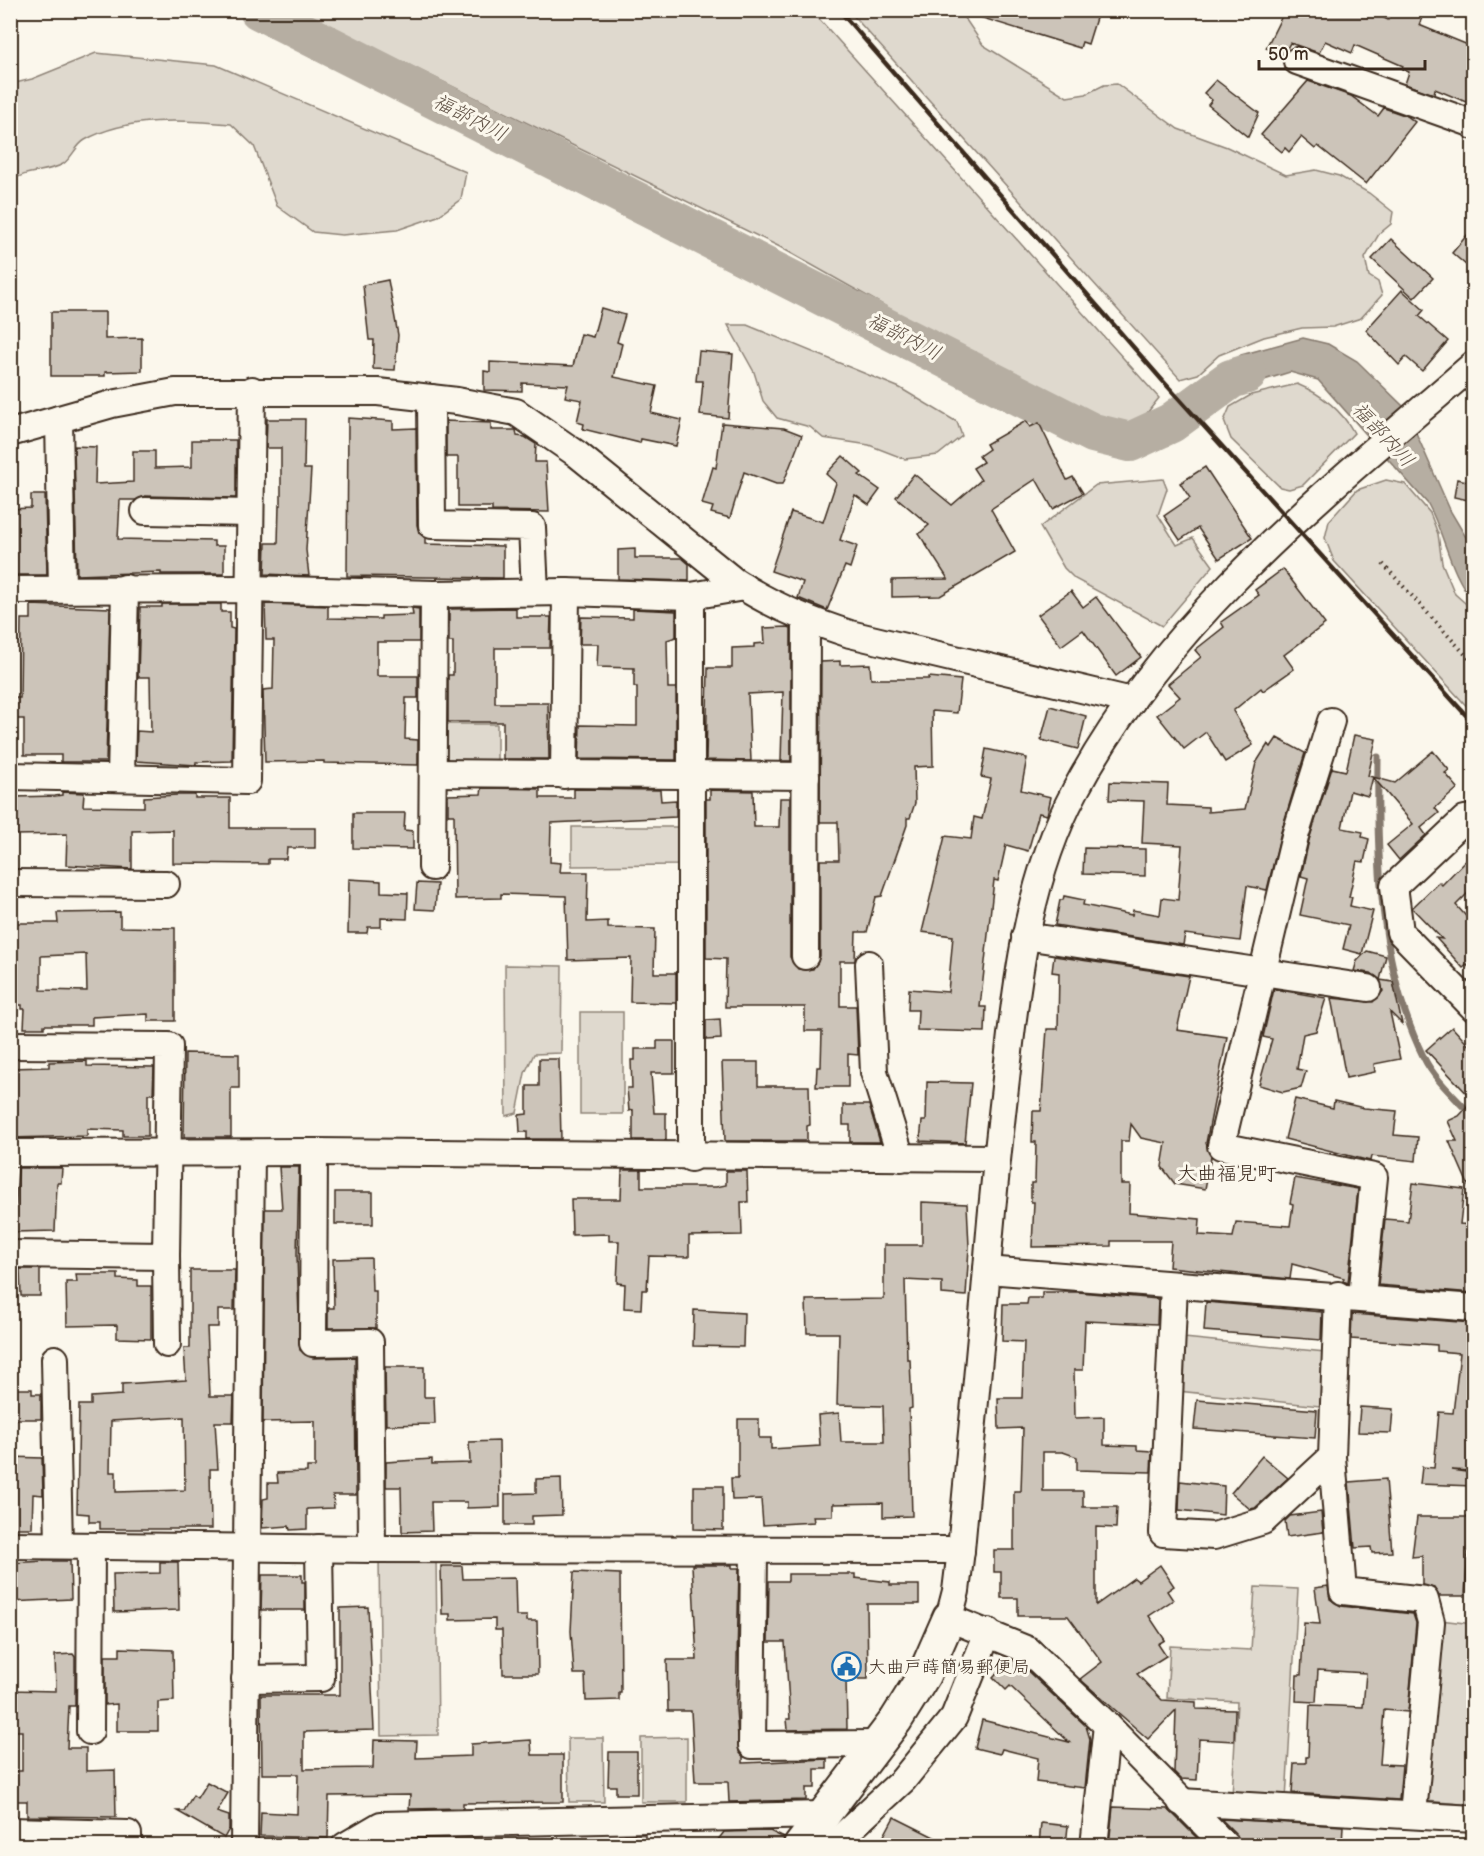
<svg xmlns="http://www.w3.org/2000/svg" width="1484" height="1856" viewBox="0 0 1484 1856" font-family="'Balsamiq Sans','Klee One',sans-serif">
<style>
.green{fill:#dfd9ce;stroke:#8d8276;stroke-width:1.5}
.water{fill:#b6aea2;stroke:#85796d;stroke-width:1.5}
.lines{fill:none;stroke-linecap:round;stroke-linejoin:round}
.stream{stroke:#85796d;stroke-width:7}
.river{stroke:#b6aea2;stroke-width:40}
.building{fill:#ccc4b9;stroke:#3b2a1e;stroke-width:1.5;fill-rule:evenodd}
.minor-casing{stroke:#3b2a1e;stroke-width:30}
.tertiary-casing{stroke:#3b2a1e;stroke-width:36}
.path{stroke:#3b2a1e;stroke-width:4;stroke-dasharray:1.5 4.5;stroke-linecap:butt}
.minor{stroke:#fbf7ec;stroke-width:26}
.tertiary{stroke:#fbf7ec;stroke-width:32}
.rail{stroke:#3b2a1e;stroke-width:4.5}
.labels{text-anchor:middle;dominant-baseline:central;stroke-width:6;stroke-linejoin:round;paint-order:stroke}
.poi-label{font-size:18px;fill:#3b2a1e;stroke:#fbf7ec;text-anchor:start}
.water-label{font-size:20px;font-style:italic;fill:#605246;stroke:#fbf7ec}
.neighbourhood-label{font-size:20px;fill:#3b2a1e;stroke:#fbf7ec}
</style>
<rect width="100%" height="100%" fill="#fbf7ec"/>
<filter id="ink" filterUnits="userSpaceOnUse"><feTurbulence type="fractalNoise" baseFrequency=".0167" numOctaves="2"/><feDisplacementMap in="SourceGraphic" scale="12" xChannelSelector="R" yChannelSelector="G"/><feConvolveMatrix kernelMatrix="1 2 1 2 8 2 1 2 1" color-interpolation-filters="sRGB"/></filter>
<g filter="url(#ink)">
<g class="green">
<path d="M299,11h513l347,387 -20,25 -41,3 -318,-179z"/>
<path d="M849,11h111l23,34 84,52 19,-3 18,-9 13,-1 61,45 49,18 59,28 30,-5 23,6 30,17 24,19 -2,12 -12,10 -14,24 4,18 9,6 4,13 -21,23 -28,9 -31,1 -38,9 -45,18 -21,19 -18,5z"/>
<path d="M96,53l120,12 250,107 -5,27 -23,17 -41,14 -55,5 -29,-3 -36,-26 -23,-60 -23,-22c-47,-4 -103,-8 -146,16 -9,5 -13,18 -22,24 -16,9 -37,6 -52,17v-97l21,-5z"/>
<path d="M728,325h19l153,63 57,34 5,14 -24,19 -33,4 -36,-14 -46,-7 -13,-11 -33,-9 -14,-17 -9,-29z"/>
<path d="M1297,384c24,10 44,25 57,49l-51,52 -14,4 -9,-2 -49,-48 -7,-18 6,-14 21,-12z"/>
<path d="M1163,479l4,10 -9,26 19,30 16,-7 20,28 -51,60 -87,-47 -11,-11 -24,-41 56,-42z"/>
<path d="M1386,480l19,4 25,29 8,21 4,29 13,31 18,16v103l-139,-152 -9,-23 4,-17 28,-31z"/>
<rect x="446" y="724" width="51" height="42"/>
<path d="M572,827h109v38l-109,1z"/>
<path d="M505,965l57,1 -1,87 -27,1 -9,19 -8,40 -11,3z"/>
<rect x="580" y="1012" width="43" height="102"/>
<path d="M1184,1338l141,14 -5,54 -142,-15z"/>
<path d="M436,1555l2,180 -57,1 -2,-180z"/>
<path d="M1255,1587l43,2 -12,211 -54,-3 5,-95 -70,-4 3,-52 81,4z"/>
<path d="M1440,1620l33,4v181l-47,-4z"/>
<path d="M687,1737v65h-46v-64z"/>
<path d="M568,1738h35l1,64h-35z"/>
</g>
<path class="water" d="M1303,338l25,6 29,17 48,47 46,104 22,37v51c-23,-26 -28,-65 -45,-96l-110,-124 -28,-8 -42,13 -21,11 -15,20 -20,-21 49,-40z"/>
<g class="lines">
<path class="stream" d="M1378,757c-1,101 0,209 46,301 10,21 34,42 50,60"/>
<path class="river" d="M259,10l834,423 37,9 41,-19 60,-44 16,-5"/>
</g>
<g class="building">
<path d="M973,10h109l15,5 -9,29 -6,-2 -2,6 -107,-33z"/>
<path d="M1285,10h83l20,10 4,-10h33l-6,15 54,22v50l-4,-2 -3,7 -31,-13 -1,5 -29,-10 4,-12 -7,-3 1,-3 -48,-21 -3,8 -27,-12 -6,12 -29,-10 -7,13 -17,-8z"/>
<path d="M1216,80l43,33 -11,24 -40,-32 4,-5 -8,-7z"/>
<path d="M1308,81l43,15 27,20 6,-8 23,8 8,6 -49,62 -48,-38 -3,3 -14,-12 -12,15 -4,-4 -3,4 -21,-17z"/>
<path d="M1473,228v43l-21,-18z"/>
<path d="M1391,239l42,39 -19,20 -42,-39z"/>
<path d="M388,280l10,55 -3,35 -22,-1 1,-29h-5l-6,-55z"/>
<path d="M1402,290l22,20 -5,6 29,25 -26,30 -16,-14 -7,8 -33,-35z"/>
<path d="M601,308l24,7 -8,27 5,2 -8,33 43,9 -6,27 31,7 -6,26 -35,-7 -1,4 -57,-14 1,-5 -7,-2 5,-22 -17,-3 3,-12 -46,-2v8l-38,-1v-19l6,1v-10l83,4 8,-32 12,3z"/>
<path d="M51,312h54v27l37,-1v33l-37,1v4h-54z"/>
<path d="M699,351l34,3 -5,64 -28,-3 3,-34h-7z"/>
<path d="M348,418l45,3v8l23,-1 1,97 2,8 6,5v6l78,2v32l-156,-2z"/>
<path d="M267,419h38l-1,50h7l-5,81 3,26 -44,-2 1,-31h12l1,-38h2v-57h-15z"/>
<path d="M446,421l45,2v7h25l1,6 8,1 11,7 -1,18h11l3,50 -57,-1v-4h-34v-50h-12z"/>
<path d="M1026,421l4,6 9,-4 28,57 6,-3 10,16 -30,16 -17,-30 -45,30 24,43 -75,44 -48,1v-17l56,-1 -29,-45 10,-9 -33,-28 18,-23 38,31 29,-25 -8,-12 10,-6 -4,-6 10,-7 -3,-5z"/>
<path d="M722,423l62,5 18,7 -19,49h-7l-32,-12 -14,46 -19,-5 2,-6 -11,-3 11,-37 3,1z"/>
<path d="M192,440h44v58l-91,-2 -9,4h-16l-2,39 96,2v5h10v28h-63v-2l-84,3 -3,-129 22,1 -1,37 38,-2v-31h22v17l37,-1z"/>
<path d="M843,456l19,17 -3,2 21,15 -11,15 -14,-10 -15,45 17,6 -7,22 -5,-2 -18,44 -29,-12 5,-16 -32,-11 20,-59 32,10 13,-39 -10,-9z"/>
<path d="M1205,467l47,71 -33,21 -21,-31 -18,12 -16,-24 26,-18 -10,-15z"/>
<path d="M1457,479l16,3v19l-19,-4z"/>
<path d="M31,495h14l2,80h-34l-2,-66 20,-1z"/>
<path d="M635,549v9h47l7,6v17l-71,-2v-29z"/>
<path d="M1283,569l42,55 -41,31 10,14 -31,22 -2,-3 -28,23 20,34 -28,17 -19,-30 -22,17 -27,-34 23,-18 -12,-13 33,-27 -6,-7 29,-23 -3,-5 38,-27 -4,-5z"/>
<path d="M1071,591l12,16 13,-10 45,60 -25,19 -33,-46 -22,16 -23,-31z"/>
<path d="M162,604h59v8h9v16l4,1 -2,132 -36,1v3l-60,-4 1,-30 14,1 -1,-55h-12l2,-70h22z"/>
<path d="M265,604l63,2v12l53,1v-3l32,-1 -1,-7 7,1v33h-42v34h41v22h-12l-1,41 13,1v25l-94,-2v-2l-59,1 -2,-72 10,-1 1,-49h-8z"/>
<path d="M31,605l79,3 -4,154h-45v-7h-37v-36h-14v-21h10l1,-79h10z"/>
<path d="M516,608v9h35l-1,31h-55v55h53l1,56h-46v-37h-55v-47h5v-33h-4v-33z"/>
<path d="M633,609l43,2v26l-9,3 1,48h8v72l-97,-1 1,-34 57,1v-39h-3v-19l-37,-1 1,-23h-18l1,-27 52,1z"/>
<path d="M788,627l3,1v133h-10l2,-69 -35,2 3,67 -45,-1 2,-92h24v-20l22,-1v-3l11,-1 -1,-15z"/>
<path d="M840,661v4l30,-1 1,15h58v-2l32,3 -4,33 -25,-2 1,55 -19,1 1,36 -5,15h-3v7l-25,71 -6,1 -9,35h-11l-1,29h-15v45h16l2,49 -10,-1v33h-32l1,-20h4l1,-36h-17v-24h-80l1,-48 -20,-1v-159h4v-9l43,1 1,36h25l1,-29h10v159l8,12h15l7,-13v-96h19l-1,-38h-18l1,-160z"/>
<path d="M1050,706l36,10 -8,33 -37,-9z"/>
<path d="M1354,735l22,4 -8,37 5,1 -5,19 -18,-5 -8,37 21,4 -1,5 7,2 -5,23 -7,-1 -8,36h3l-2,9 23,5 -11,43 -19,-5 6,-24 -49,-10 8,-37 -7,-2 8,-36 23,-72 14,3z"/>
<path d="M1277,738l28,15 -24,79 -14,58 -20,-4 -7,55 -55,-7 -2,11 -128,-20 5,-25h3l1,-4 20,4 -1,5 49,10 1,-5 27,5 2,-17 16,2 4,-55 -40,-2 2,-42 -35,-1 1,-18 58,2 -1,21 41,2v5l37,-3 11,-46 12,-19 3,3z"/>
<path d="M986,749l41,9 -6,32 30,7 -4,18 -8,-2 -11,38 -22,-6 -8,36 -4,-1 -14,127h6l-1,25 -68,-2 1,-20h-10l1,-21 39,3 5,-56 -31,-4 23,-96 26,3 3,-22 8,2 9,-40 -10,-2z"/>
<path d="M1433,751l16,19 -4,3 13,15 -23,20 4,5 -18,15 5,7 -27,25 -12,-15 26,-21 -40,-47 22,6z"/>
<path d="M482,788l58,1v9h34v-9l86,1 1,11 15,-1v17l-125,6 -1,39 11,1 -1,9h28l-1,50 21,-1v7l47,1 -1,44h22v30l-46,-1 1,-44 -63,2 -2,-64 -65,-2v4l-46,1 -1,-84h-6v-20l33,-1z"/>
<path d="M62,792l22,1 -1,13 61,1v-10l33,-2h18v3h35v30h85v20h-28l-1,11h-18v5l-95,-1v-33l-41,1v38l-66,-4 1,-31 -52,1 -1,-38 41,-1 7,-1z"/>
<path d="M353,813h52l-1,17 9,1v18l-60,-1z"/>
<path d="M1084,848l61,1v27l-62,-2z"/>
<path d="M1473,853v35l-17,17 17,19v48l-6,-7 -4,3 -27,-30 6,1 -30,-31 27,-26 3,3z"/>
<path d="M349,879l32,2v11l27,1 -1,26 -26,-1v9h-13l-1,6h-19z"/>
<path d="M417,883l20,1 -2,26 -20,-1z"/>
<path d="M120,912v15l55,1v93h-27v-7l-56,3v8h-48v3h-20l1,-19h-3v-4h-12v-82h48l-1,-10zM86,954l1,37 -46,-1v-34z"/>
<path d="M1367,951l19,5 -6,24 -9,-7 -17,-2 3,-10z"/>
<path d="M1054,956l135,20 -12,54 50,7 -21,106 5,14 -6,32 -30,-5 -13,-17 4,-24 -25,-5 -10,-14 -2,17h-8v43h9l-1,29 71,6 -1,16 34,2 3,-15 54,4 3,-22 -3,-1 5,-25 63,11 -10,94 -5,-2 1,-3 -52,-14 -2,15 -121,-12 2,-26h-60v5l-79,1 2,-45h-3v-19h4l1,-41h-4l1,-31h8l6,-82h11l1,-56 -7,-1z"/>
<path d="M1380,980l13,2 9,42 -12,-12 10,47 -26,5 1,8 -29,6 -15,-80 42,4 10,-11z"/>
<path d="M1274,989l52,9 -10,33 -13,3 -6,35 9,2 -5,17 -18,4 -24,-7 13,-46 -9,-2z"/>
<path d="M720,1019l1,20 -15,1v-20z"/>
<path d="M1452,1027l21,23v50l-47,-50z"/>
<path d="M657,1041h17v32h-23l3,40h12v27h-33v-30l-4,1 -2,-23h5l-1,-28h4v-11h22z"/>
<path d="M185,1053l54,1v34h-8v49h-47z"/>
<path d="M539,1059h20l2,80h-34v-7h-7l-1,-17 8,-1v-28h12z"/>
<path d="M87,1061v5l67,1 -1,27h-5v42h-25v-6l-36,-1v7l-77,2v-70l39,-1v-5z"/>
<path d="M722,1062h36v24h51l1,39 -3,1v15h-82z"/>
<path d="M927,1082l44,1 -6,60 -45,-2 2,-20h4z"/>
<path d="M1295,1099l38,9 1,-7 30,7 33,3 -3,24 24,2 -2,24 -45,-5 -1,5 -85,-22z"/>
<path d="M1473,1101v95l-24,-55h8l-9,-20 11,-5z"/>
<path d="M843,1105h26l11,37h-30v-17h-7z"/>
<path d="M279,1167h20l-2,88 3,95 13,8 42,-1 1,138h-23l1,13 -27,1v20l-17,1 -1,-4 -27,2 1,-29 5,-1v-15h10l-1,-10 30,-1v-5h8v-46l-52,1 2,-213h17z"/>
<path d="M18,1168h44l-1,15h-4l-2,48 -41,1z"/>
<path d="M622,1170h19v17h75l10,-2v-14h21l1,31h-7l1,33 -53,1v21l-40,-1 -2,34h-5l-1,19 -17,-1 1,-24 -8,-1 2,-42h-10v-7l-37,1 -1,-36h50z"/>
<path d="M1413,1183l51,6 -4,35 11,1 -2,37h4v31l-95,-8 7,-66 23,2z"/>
<rect x="335" y="1192" width="38" height="32"/>
<path d="M922,1202l45,2 2,43 -3,49 -24,-2v-12l-37,-2 2,79h3l2,49 -3,1 3,107 -29,1v-14l-50,1v12h-20l1,6 -51,3 -2,-26 -29,1 -1,-22h7v-59h21v19h12v11l49,-3 -2,-31 21,-2 2,29h43l-1,-36 -46,-1 2,-72h-32l-1,-33 78,-1v-54h38z"/>
<path d="M371,1258l1,33h4v37h-48v-20h6l-1,-49z"/>
<path d="M20,1269h20v27h-19z"/>
<path d="M190,1270h45l-1,40h-16v17h-11l3,69h24l-1,26h-18l3,47h-8l1,60h-111v-7h-11v-8l-12,-1 2,-108h12v-8l31,-2v-11l64,-4 -2,-32h6zM184,1417l1,73 -69,2v-20h-6l1,-51z"/>
<path d="M76,1274h42v5l20,1v6h13v53l-34,-1v-13l-50,1 -1,-44h11z"/>
<path d="M1042,1292h37l79,7 -1,25 -72,-3 -2,49h-9l1,48 29,-1v28l33,1v4l15,1 -1,21 -74,-2v-13l-14,-5h-20v39h40v16h34l-1,21 -20,-1v78l38,-27 4,3 22,-16 14,21 -7,5 6,9 -24,16 16,24 -7,4 8,12 -29,18 25,26 34,2v7l39,1 -1,31 -35,-2 -2,41 -16,-1 -7,-7 2,-62 -28,29 -68,-60 22,-17 -34,-46h-50v-18h-17v-26h-7v-22h20v-59h7l2,-63 -24,1 -1,-31h24l2,-56 -22,-1 1,-37h24l1,-6h14z"/>
<path d="M1206,1302l116,10 -1,28 -117,-9z"/>
<path d="M694,1310l50,3 -1,34 -50,-1z"/>
<path d="M1352,1314l121,9v63l-3,29h3v56l-22,-1 22,3v13l-53,-2 2,-17 12,1 5,-56 14,1 7,-60 -23,-2v-6l-86,-6z"/>
<path d="M385,1367h39v30h10l1,27 -49,1z"/>
<path d="M10,1389h22v5h9v25h-31z"/>
<path d="M1197,1400l120,10 -2,28 -121,-9z"/>
<path d="M1360,1407l33,2 -2,24 -33,-1z"/>
<path d="M499,1441l1,66 -33,1v-6h-36l1,29 -30,1 -1,-45h-15v-25l46,-3v5l38,-1 -1,-21z"/>
<path d="M1262,1456l26,22 -33,30 -5,1 -19,-16z"/>
<path d="M10,1457l32,1 1,37 -10,-1 -1,34h-22z"/>
<path d="M561,1478l1,37 -30,1v9h-27v-31l31,-1v-14z"/>
<path d="M1386,1479l6,73 -20,1 -1,-6 -16,1 -6,-66z"/>
<path d="M1180,1481l44,5 -1,29 -44,-5z"/>
<path d="M694,1486h29v44l-29,-1z"/>
<path d="M1321,1512l2,20 -36,5 -2,-16 5,-5z"/>
<path d="M1417,1517h53l-5,79h-26l-5,-8 -12,-3v-29l-10,1z"/>
<path d="M46,1561h24l1,38 -61,3v-39z"/>
<path d="M160,1562h18l1,48 -65,2 -1,-38 47,-1z"/>
<path d="M692,1565h40v3h7l-3,140 3,44 4,4v7l84,-4v10h-12v19h-9v12l-77,2 -1,-20h-33l-4,-71h-23l-1,-51h30z"/>
<path d="M441,1566h21l1,13 52,-1 1,38h11v5h10l1,53h-35l-1,-44h-7v-11l-45,1v-6h-8z"/>
<path d="M574,1572l46,2 1,119h-2v7l-33,1 -1,-27h-11l-3,-43z"/>
<path d="M788,1574h67v4l35,4v3h29v19h-52l1,75h-22l1,50 -59,1 -1,-11h3l-5,-77h-17l1,-61h19z"/>
<path d="M262,1575h40v7h3v28h-44z"/>
<path d="M1328,1586l2,13 11,7 72,8 3,9 -8,89 -24,-2 -4,54 22,1 -3,35 -107,-7 2,-30h12v-6h2l2,-52 53,2 3,-34 -48,-3 -2,32 -20,-1 1,-26h4l3,-52 16,1 -5,-36z"/>
<path d="M368,1607l6,123 -70,2v37l69,-1 1,-28 43,1 -1,17 55,-2v-12l60,-4 1,15h31v47l-100,1v5l-54,1 1,-14 -81,1 -1,42 -68,-2 1,-24 36,2 1,-40h-36l-1,-79h79v-87z"/>
<path d="M120,1648l53,2 1,51 -16,1v29h-41v-27l-12,1v-49h15z"/>
<path d="M73,1654l2,3v49h-6l-2,42h19v23l29,-1 1,47 -89,-1v-15h-17v-30h12v-40h-12v-41l46,1 -1,-36z"/>
<path d="M1010,1659l8,3 68,64 4,13 -5,49 -49,-6 2,-24 -36,-9 -2,5 -25,-6 7,-28 87,22 -59,-56 -4,4 -13,-13z"/>
<path d="M609,1752h28v42h-21v-8h-8z"/>
<path d="M207,1782l21,11 -11,19 12,4v13l-5,9 -47,-27h7l9,-16 4,3z"/>
<path d="M1113,1807l55,2 36,36h-95z"/>
<path d="M894,1817l56,28h-71z"/>
<path d="M1221,1819l122,7 -1,19 -101,-1 -4,-9z"/>
<path d="M1041,1823l27,3 -2,19h-27z"/>
<path d="M770,1831l14,7 -2,7h-68l10,-13z"/>
<rect x="625" y="1834" width="20" height="11"/>
</g>
<g class="lines">
<defs>
<g id="minor">
<path d="M1297,61l174,62 3,3"/>
<path d="M431,398l1,127 100,2 3,65"/>
<path d="M59,419l3,170"/>
<path d="M10,433l102,-29 63,-12h203l79,9 59,11 61,42 157,127c36,24 75,40 116,53l282,67"/>
<path d="M145,511l105,2"/>
<path d="M10,590l239,-1 185,5 132,-2 125,4 53,-9"/>
<path d="M1331,721l-36,115 -74,310 153,31 -12,120"/>
<path d="M433,773l373,3"/>
<path d="M564,775l2,-183"/>
<path d="M10,776l237,5 5,-391"/>
<path d="M121,778l4,-190"/>
<path d="M1474,818l-9,1 -71,67 6,46 74,76"/>
<path d="M432,867l2,-273"/>
<path d="M10,883l156,1"/>
<path d="M1025,936l343,52"/>
<path d="M805,956l1,-336"/>
<path d="M869,964l5,108 27,86"/>
<path d="M10,1045l159,1 -3,210 -156,-2"/>
<path d="M314,1152l-1,191 57,-1 2,207"/>
<path d="M10,1153l304,-1 682,6"/>
<path d="M691,1158v-562"/>
<path d="M166,1256l1,88"/>
<path d="M987,1270l487,38"/>
<path d="M1174,1285l-11,248 51,3 49,-15 69,-64 6,-162"/>
<path d="M55,1359l4,186"/>
<path d="M1332,1457l11,134 82,9 6,22 -18,192"/>
<path d="M10,1545l362,4 589,1"/>
<path d="M754,1550l-2,195 125,-1"/>
<path d="M245,1679l76,-1 -2,-130"/>
<path d="M90,1731l1,-185"/>
<path d="M1181,1802l293,17"/>
<path d="M10,1831l118,3v12"/>
<path d="M244,1846l7,-693"/>
<path d="M345,1846l36,-21 442,-10"/>
<path d="M832,1846l71,-66 51,-63 34,-85"/>
<path d="M1094,1846l13,-121"/>
<path d="M1226,1846l-119,-121 -79,-75 -79,-32 7,-27 5,-41c9,-102 20,-204 28,-306 5,-61 12,-122 19,-183 10,-92 23,-188 67,-270 93,-175 253,-300 399,-427"/>
</g>
<path id="tertiary" d="M800,1846l96,-126 28,-45 25,-57"/>
</defs>
<use href="#minor" class="minor-casing"/>
<use href="#tertiary" class="tertiary-casing"/>
<path class="path" d="M1383,564l91,100"/>
<use href="#minor" class="minor"/>
<use href="#tertiary" class="tertiary"/>
<path class="rail" d="M839,10l323,370 312,344"/>
</g>
</g>
<defs>
<symbol id="civic-ring" viewBox="-11 -11 22 22"><circle r="9.5" fill="#fbf7ec" stroke="#1f6fb2" stroke-width="1.5"/><path d="M-.6-6.5H3V-4.5H.6V-3L4-1V1h2V6H-6V1h2V-1L-.6-3ZM-1.2 2.5V6h2.4V2.5Z" fill="#1f6fb2"/></symbol>
</defs>
<g fill-rule="evenodd">
<use href="#civic-ring" x="830" y="1650" width="33" height="33"/>
</g>
<g class="labels">
<g class="poi-label">
<text x="868" y="1667">大曲戸蒔簡易郵便局</text>
</g>
<g class="water-label">
<text transform="translate(470 118) rotate(27)">福部内川</text>
<text transform="translate(904 337) rotate(27)">福部内川</text>
<text transform="translate(1383 435) rotate(47)">福部内川</text>
</g>
<g class="neighbourhood-label">
<text x="1227" y="1174">大曲福見町</text>
</g>
</g>
<rect width="1484" height="1856" fill="none" stroke="#fbf7ec" stroke-width="36"/>
<rect x="18" y="18" width="1448" height="1820" fill="none" stroke="#3b2a1e" stroke-width="2" filter="url(#ink)"/>
<path d="M1259 60v9h166v-9" fill="none" stroke="#3b2a1e" stroke-width="3"/>
<text x="1268" y="60" font-size="18" fill="#3b2a1e" stroke="#fbf7ec" stroke-width="4.5" paint-order="stroke">50 m</text>
</svg>
